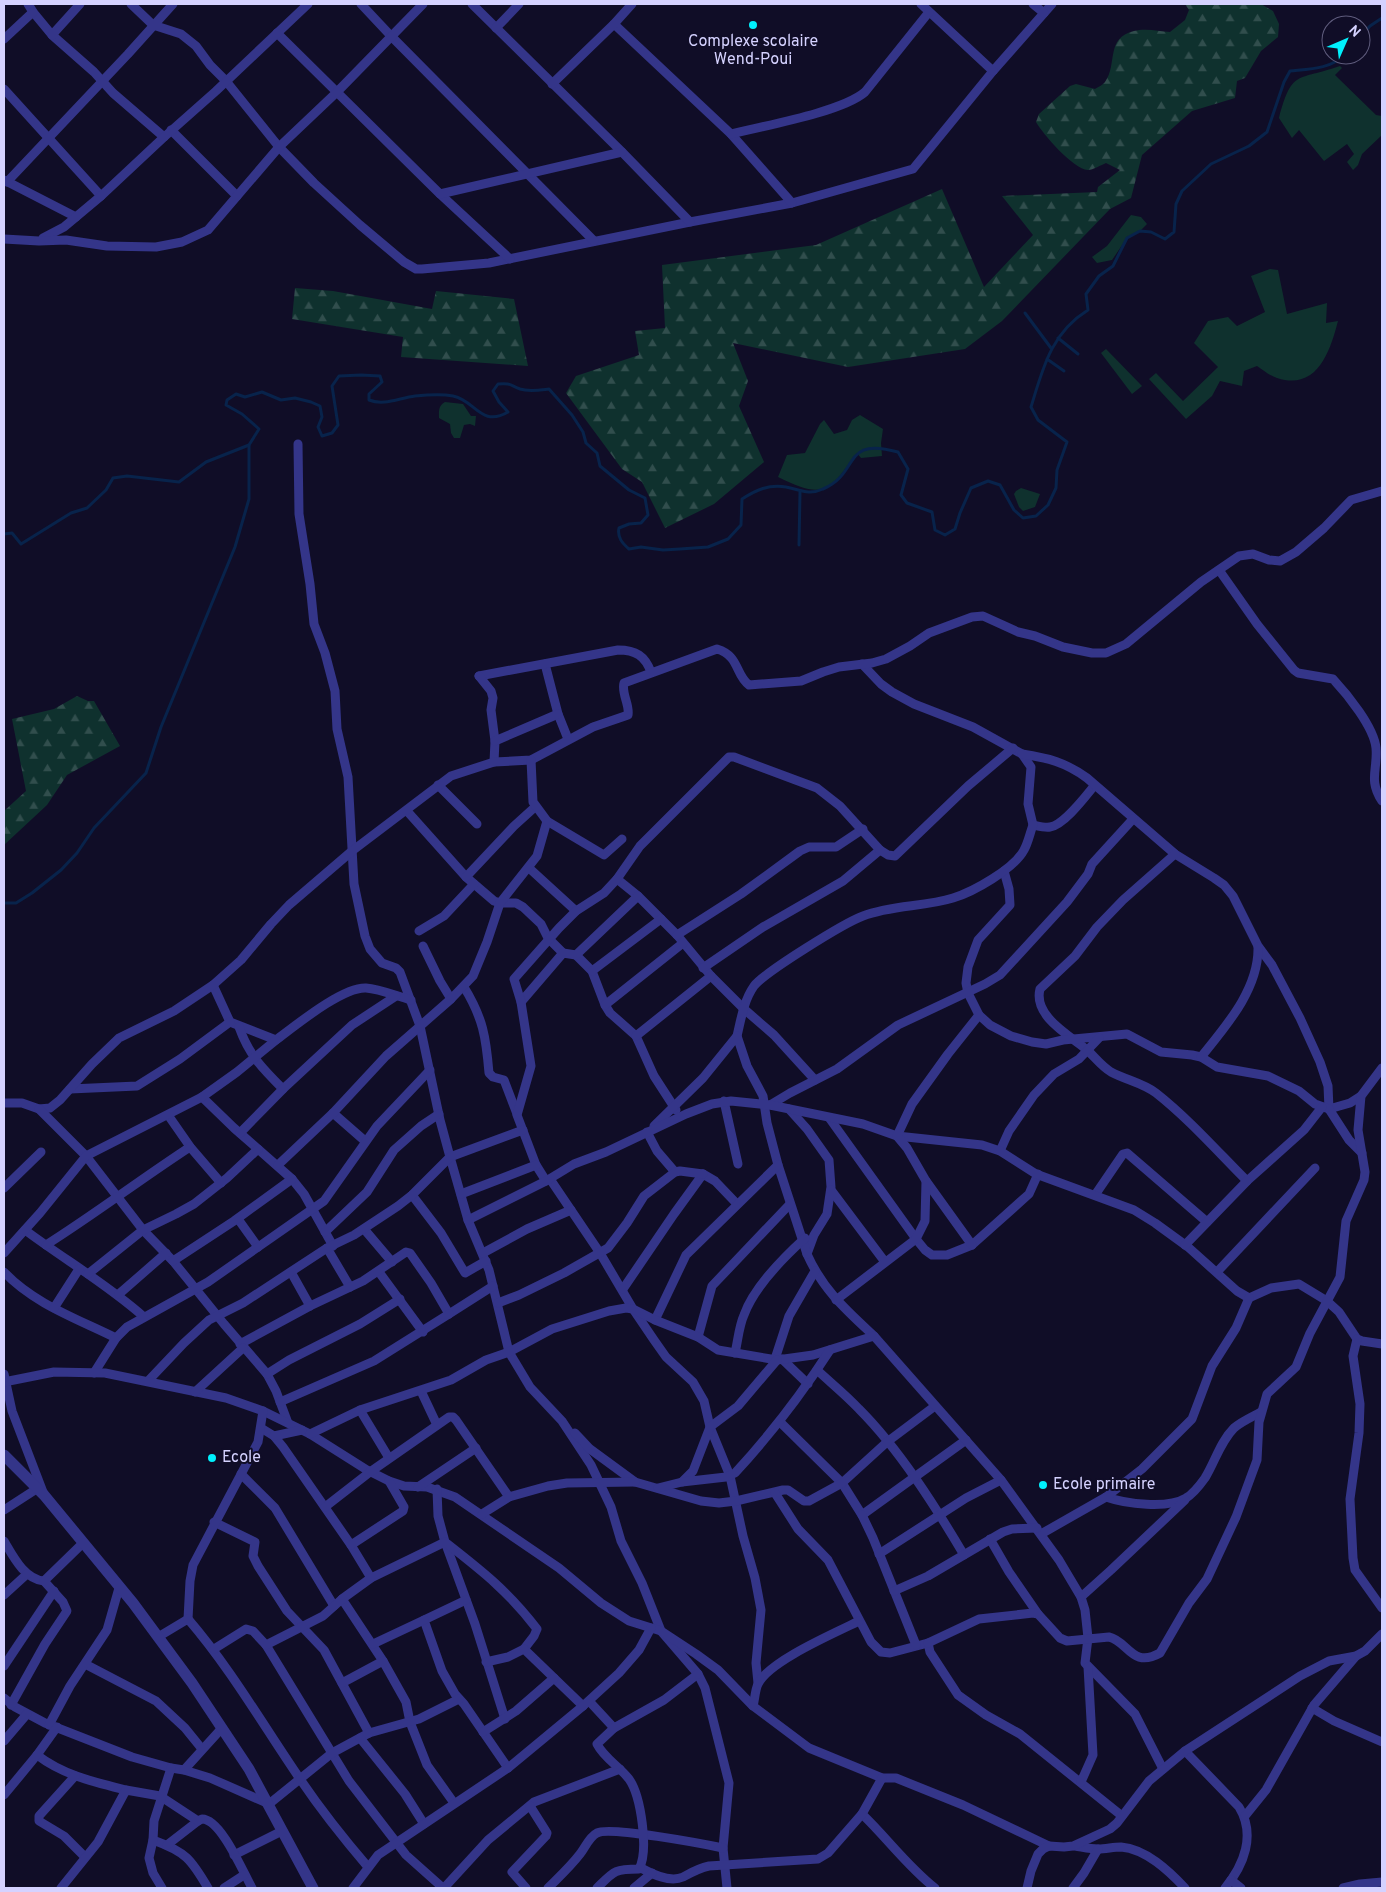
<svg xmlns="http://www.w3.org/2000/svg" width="1386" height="1892" viewBox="0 0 1386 1892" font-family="Overpass,sans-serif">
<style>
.grass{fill:#0f312e}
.forest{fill:url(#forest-firs)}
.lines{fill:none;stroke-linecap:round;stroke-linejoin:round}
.stream{stroke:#08234b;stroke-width:3}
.minor{stroke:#343589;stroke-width:9}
.tertiary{stroke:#343589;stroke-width:11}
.poi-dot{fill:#00f0fd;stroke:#100d27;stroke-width:2}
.labels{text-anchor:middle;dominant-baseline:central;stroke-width:4;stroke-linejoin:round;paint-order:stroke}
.poi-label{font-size:16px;fill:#d5d2ff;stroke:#100d27;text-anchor:start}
</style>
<defs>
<pattern id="forest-firs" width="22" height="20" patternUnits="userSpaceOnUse" patternTransform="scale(1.25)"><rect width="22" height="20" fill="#0f312e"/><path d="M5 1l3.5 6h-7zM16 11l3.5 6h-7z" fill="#314e4d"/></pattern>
</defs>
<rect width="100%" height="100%" fill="#100d27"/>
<g class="grass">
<path d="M1340,66l2,2 -7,7 41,40 6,1v19l-20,19 -4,11 -5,5 -6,-8 7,-8 -7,-10 -23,17 -25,-31 -7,8 -13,-20c13,-49 18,-37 61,-52z"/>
<path d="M1131,215l10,2 6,7 -7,7 -13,7 -15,22 -15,3 -5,-6 15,-11z"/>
<path d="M1270,269l8,1 9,44 40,-11 -1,20 12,-2c-8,31 -21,70 -61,57 -7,-2 -14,-8 -20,-12l-13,5 -2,15 -22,-5 -8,15 -26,23 -37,-40 7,-6 27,28 35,-34 -24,-24 14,-22 20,-4 9,9 28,-14 -14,-36z"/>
<path d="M1106,349l36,37 -10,8 -31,-41z"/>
<path d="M445,402l18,2 8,12h5l-1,10 -5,-2 -6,1 -4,13h-6l-3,-5 -1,-9 -11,-6c0,-7 -1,-12 6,-16z"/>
<path d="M860,415l23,14 -2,14 1,13 -21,2 -4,-5c-28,39 -33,47 -79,24l9,-22 18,-2 15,-29 4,-4 10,14 13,-4 5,-10z"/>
<path d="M1021,488l19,6 -5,13 -12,4 -4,-4 -5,-13 2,-3z"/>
</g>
<g class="forest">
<path d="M1185,4h76l12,7 6,13 -1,13 -17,14 -16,27 -8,3 -2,17 -43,13 -50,44 -11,43 -21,11 -108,112 -37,28 -117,18 -115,-24 15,38 -9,25 25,56 -50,42 -49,24 -23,-46 -20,-13 -56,-76 10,-17 63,-21 -4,-24 30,-3 -3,-63 154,-20 126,-56 42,98 49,-52 -31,-39 95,-4 1,-5 22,-17 -14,-7c-5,2 -13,7 -18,7 -15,-1 -45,-36 -52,-48l3,-8 31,-28 6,-2 19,5c3,-2 8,-4 10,-7 13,-18 0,-44 29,-51 11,-3 25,0 36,1l15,-12 4,-10z"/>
<path d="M295,288l38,3 99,18 4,-18 78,8 14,67 -127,-9 2,-20 -111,-18z"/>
<path d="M77,696l11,5h6l26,45 -53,29 -20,30 -43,40v-34l22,-20 -14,-72 42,-10z"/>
</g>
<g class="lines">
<g class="stream">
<path d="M1361,36l9,-10 12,-8"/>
<path d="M1025,313l26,35"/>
<path d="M1058,338l20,16"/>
<path d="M1047,359l17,12"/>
<path d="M4,534l8,-1 9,11 50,-31 16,-5 19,-18 7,-12 14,-2 52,6 27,-20 43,-17 10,-16 -17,-15 -16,-9 1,-5 9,-6 9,3 17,-5 19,8 14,-2 16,4 9,4 2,11 -4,10 4,9 10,-3 6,-8 -6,-39 7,-10 22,-1 19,1 2,6 -13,12v6c15,6 30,-2 46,-4 11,-1 27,-2 38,0 22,4 28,32 55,16l-9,-10 -6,-11 5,-7c14,-1 11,1 22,5 9,3 20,1 29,0l23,26 11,17 3,11 11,10 3,13 29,24 16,8 3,17 -7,8 -12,1 -10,4c-2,9 3,15 10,21l12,-2 22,3 17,-1 28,-2 20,-8 13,-14 1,-26c14,-9 27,-15 44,-12 13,2 22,9 37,2 38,-16 18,-53 75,-37l10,17 -7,26 6,8 25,9 3,18 10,5 10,-6 5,-16 11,-25 17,-7 12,4 14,25 9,8 13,-2 12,-11 8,-17 1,-18 10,-28 -29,-22 -7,-13c12,-39 20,-74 57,-97l-2,-16 13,-18 14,-10 14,-28 13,-7 11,1 14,7 9,-7 2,-28 6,-13 29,-27 38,-18 18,-14 17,-50 6,-11c19,-2 41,-2 54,-16"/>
<path d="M799,545l1,-53"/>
<path d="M4,903h12l16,-10 29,-23 16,-17 17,-25 52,-55 15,-46 74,-180 14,-48v-54"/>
</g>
<g class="minor">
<path d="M28,4l5,8 19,23 42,37 19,21 51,44"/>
<path d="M131,4l22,21 28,9 15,12 14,19 16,16 53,66 35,36 46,42 44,37 12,7h6l67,-6 201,-41 102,-19 121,-34 80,-98 59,-67"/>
<path d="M361,4l30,32 203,205"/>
<path d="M472,4l150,148 68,70"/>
<path d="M921,4l72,67"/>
<path d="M1033,4l11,9"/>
<path d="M614,24l117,110 61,69"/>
<path d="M496,28l23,-24"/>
<path d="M277,33l163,161 70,65"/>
<path d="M52,35l28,-31"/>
<path d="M4,39l29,-27"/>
<path d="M552,84l62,-60 18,-20"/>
<path d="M4,89l97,107"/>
<path d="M171,130l66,66"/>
<path d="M731,134c32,-8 111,-22 134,-42l64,-80"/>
<path d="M4,180l72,37"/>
<path d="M7,182l121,-128 45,-50"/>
<path d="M440,194l182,-42"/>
<path d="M43,238l21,-11 37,-31 62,-58 53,-47 92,-87"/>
<path d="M4,239l35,2 27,-1 41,6 49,1 26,-5 26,-12 71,-83 58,-55 86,-88"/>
<path d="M298,444l1,70 11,70 4,40 11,29 10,38 2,38 11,48 6,107 11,52 5,13 12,14 14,5 4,4 20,54 20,94 10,37 18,63 21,50 20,82 21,35 32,34 29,44 20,42 10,34 21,42 19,48 37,43 7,14 24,95 -6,65 4,40"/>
<path d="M1219,570l38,54 37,46 4,3 35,6c14,15 41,48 43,69 2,21 -8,32 6,53"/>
<path d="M545,664l13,50 10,25"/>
<path d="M862,664l19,20 11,8 22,12 59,23 49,27 9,13 -3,37 5,21c5,1 12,3 17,2 14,-2 35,-30 44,-41"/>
<path d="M479,676l139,-26c18,0 27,6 33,22"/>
<path d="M479,676l12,15 2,7 -2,12 4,31 -1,21"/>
<path d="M495,741l63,-27"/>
<path d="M1022,754c26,4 43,8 65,24l88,76 39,24 10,7 9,11 25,50 14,19 28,53 20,44 8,24 1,23 21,-6 11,-7"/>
<path d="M438,785l39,39"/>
<path d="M407,811l59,66 28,24 6,2h16l7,4 18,17 7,14 15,15"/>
<path d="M547,821l57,34 18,-16"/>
<path d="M1175,854l-52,46 -26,27 -22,29 -35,33c-7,27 29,46 46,60 8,7 15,17 25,23 15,8 32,11 45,21 33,26 61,58 91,88"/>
<path d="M529,868l47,43"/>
<path d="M1004,871l5,18 1,16 -32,35 -10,27 -2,16 2,10 11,22 11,10 21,11 21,6 14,2 17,-4 64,-6 34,18 31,3 9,2 16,10 51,9 31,15 16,13 14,5 20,31 13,13"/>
<path d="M466,877l48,-51 21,-19"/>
<path d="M617,879l21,17 39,39 34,41 33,33 30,26 41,45"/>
<path d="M419,931l25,-15 30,-32"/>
<path d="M677,935l64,-41 59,-43 9,-4h27l27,-18"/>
<path d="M423,946l17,35 11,18"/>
<path d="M576,955l16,16 13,34 5,8 26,23 18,40 22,34"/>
<path d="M703,968l60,-41 80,-46 37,-31"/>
<path d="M592,971l69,-52"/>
<path d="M213,985l17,37 46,18c19,-14 66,-53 90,-52 14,1 30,8 45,12"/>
<path d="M464,987c19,31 22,50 25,86l4,4 11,3 13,34"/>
<path d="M521,1002l42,-49 13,2 62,-59"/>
<path d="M605,1005l78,-62"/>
<path d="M239,1027c10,28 23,41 44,62"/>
<path d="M636,1036l75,-60"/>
<path d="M737,1036c4,-17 7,-36 17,-50 11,-14 90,-63 109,-70 28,-11 61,-9 90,-18 20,-6 61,-29 71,-48 4,-7 6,-17 9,-25"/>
<path d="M1201,1057c25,-31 58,-68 57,-110"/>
<path d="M70,1089l67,-3 43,-27 50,-37"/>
<path d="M202,1097l32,31 58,51 12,15 29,52"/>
<path d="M724,1101l14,63"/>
<path d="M4,1103h18l17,6 11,-1 10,-8 32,-36 27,-26 55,-27 39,-26 28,-25 30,-36 18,-19 63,-54 99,-75 43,-14 37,-2 62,-33 35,-12c2,-10 -7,-22 -4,-32l93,-34c23,7 18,26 32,36l52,-4 22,-9 16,-5 33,-4 14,-4 24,-13 19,-13 43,-16 11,-1 35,16 17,4 28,11 29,6h14l20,-9 75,-62 38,-26 14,-2 16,6 11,1 16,-9 28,-24 27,-28 31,-9"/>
<path d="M770,1105l20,-12 47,-24 61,-44 87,-41 15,-9 67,-73 21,-28 4,-10 41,-45"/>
<path d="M39,1109l47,47 57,74 30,31 51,63 43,50 9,17 12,32"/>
<path d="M789,1109l18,20 22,31 2,27 -4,27 -13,21 -7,19c16,36 39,56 67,82"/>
<path d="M333,1113l32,28"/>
<path d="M168,1115l23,33 30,35"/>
<path d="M830,1119l86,120 9,11 7,5h15l25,-10 57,-51 9,-20"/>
<path d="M654,1126l49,-48 34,-42 10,30 16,30 4,27 11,42 29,89"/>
<path d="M647,1132l10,19 18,21"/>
<path d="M240,1133l43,-44 69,-64 44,-29"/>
<path d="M1000,1151l9,-20 25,-36 20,-21 25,-15 20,-21"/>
<path d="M278,1165l55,-52 53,-57 65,-57 22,-23 14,-34 13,-39 37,-47 10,-35 -14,-19 -2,-42"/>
<path d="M550,1179l50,74 33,56 21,31 12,17 27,25 11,19 6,26 20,49 13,60 12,42 6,32 -5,53 2,20"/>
<path d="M546,1181l-10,-16 -19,-50 14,-49 -10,-64 -7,-23 45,-51 17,-17 28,-18 13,-14 23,-33 89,-89h5l83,31 23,18 40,44 8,5 7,1 73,-70 45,-38"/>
<path d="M926,1181l46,64"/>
<path d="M4,1188l37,-36"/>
<path d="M831,1190l54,72"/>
<path d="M461,1194l75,-29"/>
<path d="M412,1195l29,38 24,40 21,-12"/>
<path d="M1095,1195l28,-41 4,-1 80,69"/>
<path d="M238,1219l20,28"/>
<path d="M468,1220l78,-39 28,-17 32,-12 80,-38 26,-10 19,-3 39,4 93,19 34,12 85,9 18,6 36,23 98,36 21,13 33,24 49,44 12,7 22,-10 28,-4 28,17 12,11 18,27 5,2 20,3"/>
<path d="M364,1229l28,33"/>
<path d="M25,1230c40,30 82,54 119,87"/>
<path d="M325,1232l42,-40 27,-42 27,-24 18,-12"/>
<path d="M46,1245c49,-31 95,-66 144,-98"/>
<path d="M1185,1245l62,-64 57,-51 18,-23"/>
<path d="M327,1248l23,39"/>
<path d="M4,1253l36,-40 46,-57 116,-59 35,-25 39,-32"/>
<path d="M483,1253l44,-24 44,-19"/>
<path d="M173,1261l61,-40 58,-42"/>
<path d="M4,1272c30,32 74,47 112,66"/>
<path d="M291,1272l19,34"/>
<path d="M379,1272l44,60"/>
<path d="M1217,1272l98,-104"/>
<path d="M88,1274l55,-44 33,-16 18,-10 33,-26 31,-29"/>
<path d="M623,1289l51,-75 29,-40 12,7 22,23"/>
<path d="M119,1294l47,-41"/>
<path d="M836,1300l80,-61 9,-18 1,-40 -19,-33 -10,-12 15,-32 36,-50 31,-39"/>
<path d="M498,1303l21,-8 45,-22 44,-25 19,-25 17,-27 31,-24 5,-1 23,3"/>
<path d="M54,1308l25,-39"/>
<path d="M655,1320l31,-65 92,-90"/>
<path d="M698,1337l14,-51 78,-82"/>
<path d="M1357,1339l-4,17 7,48 -1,29 -9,66 3,59 2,12 27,38"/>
<path d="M240,1344l70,-38 53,-25 43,-29 4,1 21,30 18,31 44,-28"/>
<path d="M735,1353c3,-13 4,-27 9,-38 10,-28 39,-57 61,-77"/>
<path d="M775,1359l14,-43 26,-45"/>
<path d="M782,1359l26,25"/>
<path d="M817,1370c14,13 29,25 42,39 40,40 76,97 105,146"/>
<path d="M94,1373l22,-35 11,-11 81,-45 116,-81 53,-75 53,-56"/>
<path d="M4,1374l8,37 31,81"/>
<path d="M267,1374l22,-14 71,-36 40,-25"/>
<path d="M148,1381l36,-38 25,-23 34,-17 84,-55 27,-13 44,-29 14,-11 38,-38 73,-27"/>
<path d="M4,1382l50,-10 51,1 121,25 37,13 47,23 57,36 22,11 15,5 23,1 28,10 104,71 42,35 28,18 32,10 35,23 22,16 35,36 56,42 73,30h14l67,27 86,41"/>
<path d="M421,1391l16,34"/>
<path d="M195,1392l48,-44"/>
<path d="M280,1402l94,-41 75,-47"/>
<path d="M360,1410l29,48"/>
<path d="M780,1422l62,61 20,32 104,-75"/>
<path d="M261,1428l13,8 9,11 68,98 20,33"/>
<path d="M575,1433l15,16 45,33 66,19 18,2 17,-2 47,-11h5l16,11h5l33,-18 45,-41 48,-36"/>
<path d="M310,1434l50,-24 91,-30 35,-20 23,-8 43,-23 57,-18 17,-3 7,1 22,11 43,17 20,13 59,10 36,-5 61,-19 127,144 58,80 22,37 4,13 3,28 -3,25 50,51 28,55"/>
<path d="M274,1436l28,-6"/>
<path d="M241,1474l34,34 59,98"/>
<path d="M682,1482l11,-11 17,-44 28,-21 39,-46"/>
<path d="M418,1487l58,-39"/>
<path d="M658,1488l24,-6 44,-5 9,-4c37,-40 66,-78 95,-123"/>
<path d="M437,1489l1,27 7,26 30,82 30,95"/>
<path d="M775,1493l23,36 30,31 43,82 10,10 9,1 38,-10 2,9 28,43 28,20 34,19 102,82"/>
<path d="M1106,1497c20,7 62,12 80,1 7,-4 14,-13 19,-20 10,-16 15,-36 29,-50 8,-7 18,-11 27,-16"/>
<path d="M325,1507l45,-35 79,-55h4l3,3 53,77"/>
<path d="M4,1510l34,-22"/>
<path d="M482,1514l27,-17 39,-11 19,-3 68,-1"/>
<path d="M862,1515l11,23 43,107"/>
<path d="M214,1522l41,20 -2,14 5,10 29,45 37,39 45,83"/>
<path d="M1041,1534l65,-37 36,-28 50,-50 20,-53 24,-38 13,-30"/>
<path d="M990,1539l19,33 29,42"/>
<path d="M4,1541c9,15 20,38 40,40"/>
<path d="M351,1545l52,-34 1,-4 -15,-26"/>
<path d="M879,1554l87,-56 35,-18"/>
<path d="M894,1591l34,-15 75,-44 9,-3 25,-1"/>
<path d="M4,1595l23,-21"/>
<path d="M1081,1597l30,-27 74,-70"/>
<path d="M342,1599l41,62"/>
<path d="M466,1600l-42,20 18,51 13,23 9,10 44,64"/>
<path d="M188,1619l2,-38 3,-16 65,-123 5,-31"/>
<path d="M158,1637l30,-18c43,50 75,106 112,160 21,31 44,60 68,88"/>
<path d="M928,1643l51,-24 54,-6 5,1 22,24 7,3 42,-4c19,4 23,32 51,16l29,-50 18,-24 29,-62 21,-57 2,-38 8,-28 29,-27 14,-34 30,-56 6,-56 18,-41 1,-8 -7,-42 3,-34 21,-28"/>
<path d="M373,1644l51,-24"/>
<path d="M266,1645l83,136 57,74 37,33"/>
<path d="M214,1649l32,-20 7,2 13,14 57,-29 19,-17 29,-21 74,-36c37,29 63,49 92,87l-3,7 -10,13"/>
<path d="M486,1662l22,-5 16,-8 59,57"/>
<path d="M85,1664l71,37 29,27 17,21"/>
<path d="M4,1666l50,-75"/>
<path d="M342,1683l41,-22 23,41 4,20 17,43 27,38"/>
<path d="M4,1698l11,9 30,16 87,34 39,11 13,2 26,8 59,26 63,-51 37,-20 50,-14 40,-20"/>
<path d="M589,1701l25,27"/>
<path d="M11,1705l34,-61 22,-33 -4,-9 -19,-21 38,-37"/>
<path d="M753,1706c2,-7 2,-16 5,-22 11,-23 77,-51 101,-63"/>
<path d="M1312,1708l22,13 48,21"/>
<path d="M49,1725l21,-39 37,-56 12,-42"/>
<path d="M483,1732l33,-21 38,-33"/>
<path d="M360,1738l45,56 19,30"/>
<path d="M4,1741l23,-27"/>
<path d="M1185,1751l54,56c17,28 5,58 -14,81"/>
<path d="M37,1755c26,20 57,27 89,35"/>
<path d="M184,1770l38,-42"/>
<path d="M75,1776l-36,40v5l25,15 21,21"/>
<path d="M882,1778l-20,36c25,24 46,53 73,74"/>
<path d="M1081,1782l12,-27 -5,-88"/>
<path d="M4,1795l33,-40 20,-28"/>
<path d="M1245,1816l21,-26 48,-85 42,-49"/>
<path d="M153,1840c33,12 38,19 55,48"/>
<path d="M167,1845l31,-24"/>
<path d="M1075,1846c7,1 15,3 23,3 8,0 15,-2 23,-2 25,2 48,24 64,41"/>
<path d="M234,1855l48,-24"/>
<path d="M641,1868c11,6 29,15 42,9 9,-5 16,-9 26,-11l109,-7 10,-6 34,-39"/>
<path d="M1231,1880l10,8"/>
<path d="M61,1888l37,-46 28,-52 34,6 38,25 4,-2c19,0 41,53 50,69"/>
<path d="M162,1888l-9,-15 -4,-15 4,-18 1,-19 17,-53"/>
<path d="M224,1888l20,-13"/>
<path d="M353,1888l25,-33 130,-87 75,-62 36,-33 20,-23 12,-22"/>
<path d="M444,1888l44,-48 46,-38 86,-33"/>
<path d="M526,1888l-14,-16 34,-36 1,-3 -17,-27"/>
<path d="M548,1888c11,-11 22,-21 32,-34 5,-6 9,-17 17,-21 12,-7 107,11 126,15"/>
<path d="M597,1888c17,-17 17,-19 42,-19 10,-18 2,-73 -10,-90 -10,-13 -25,-21 -32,-35l17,-16 50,-28 34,-26"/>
<path d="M634,1888l18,-15"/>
<path d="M1027,1888l4,-17 7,-17 5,-5 6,-3 15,1 9,-1 37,-17 7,-6 32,-42 36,-30 115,-75 29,-15 27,-5 9,-5 17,-17"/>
<path d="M1073,1888l11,-15 14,-24"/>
<path d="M1343,1888l17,-4 22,-2"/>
</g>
<path class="tertiary" d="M4,1455l40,40 89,108 59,80 57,86 64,119"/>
</g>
<g class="poi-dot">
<circle cx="753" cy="25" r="5"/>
<circle cx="212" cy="1458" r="5"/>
<circle cx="1043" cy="1485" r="5"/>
</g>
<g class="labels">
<g class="poi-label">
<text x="753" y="42" text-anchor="middle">Complexe scolaire<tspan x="753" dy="18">Wend-Poui</tspan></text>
<text x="222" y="1458">Ecole</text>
<text x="1053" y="1485">Ecole primaire</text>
</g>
</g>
<rect width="1386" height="1892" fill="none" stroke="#d5d2ff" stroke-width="10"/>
<g transform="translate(1346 40) rotate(45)"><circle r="24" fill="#100d27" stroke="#5f5c7d"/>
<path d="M0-4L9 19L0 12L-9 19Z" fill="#00f0fd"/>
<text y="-8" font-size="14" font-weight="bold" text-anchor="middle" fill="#d5d2ff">N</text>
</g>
</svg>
